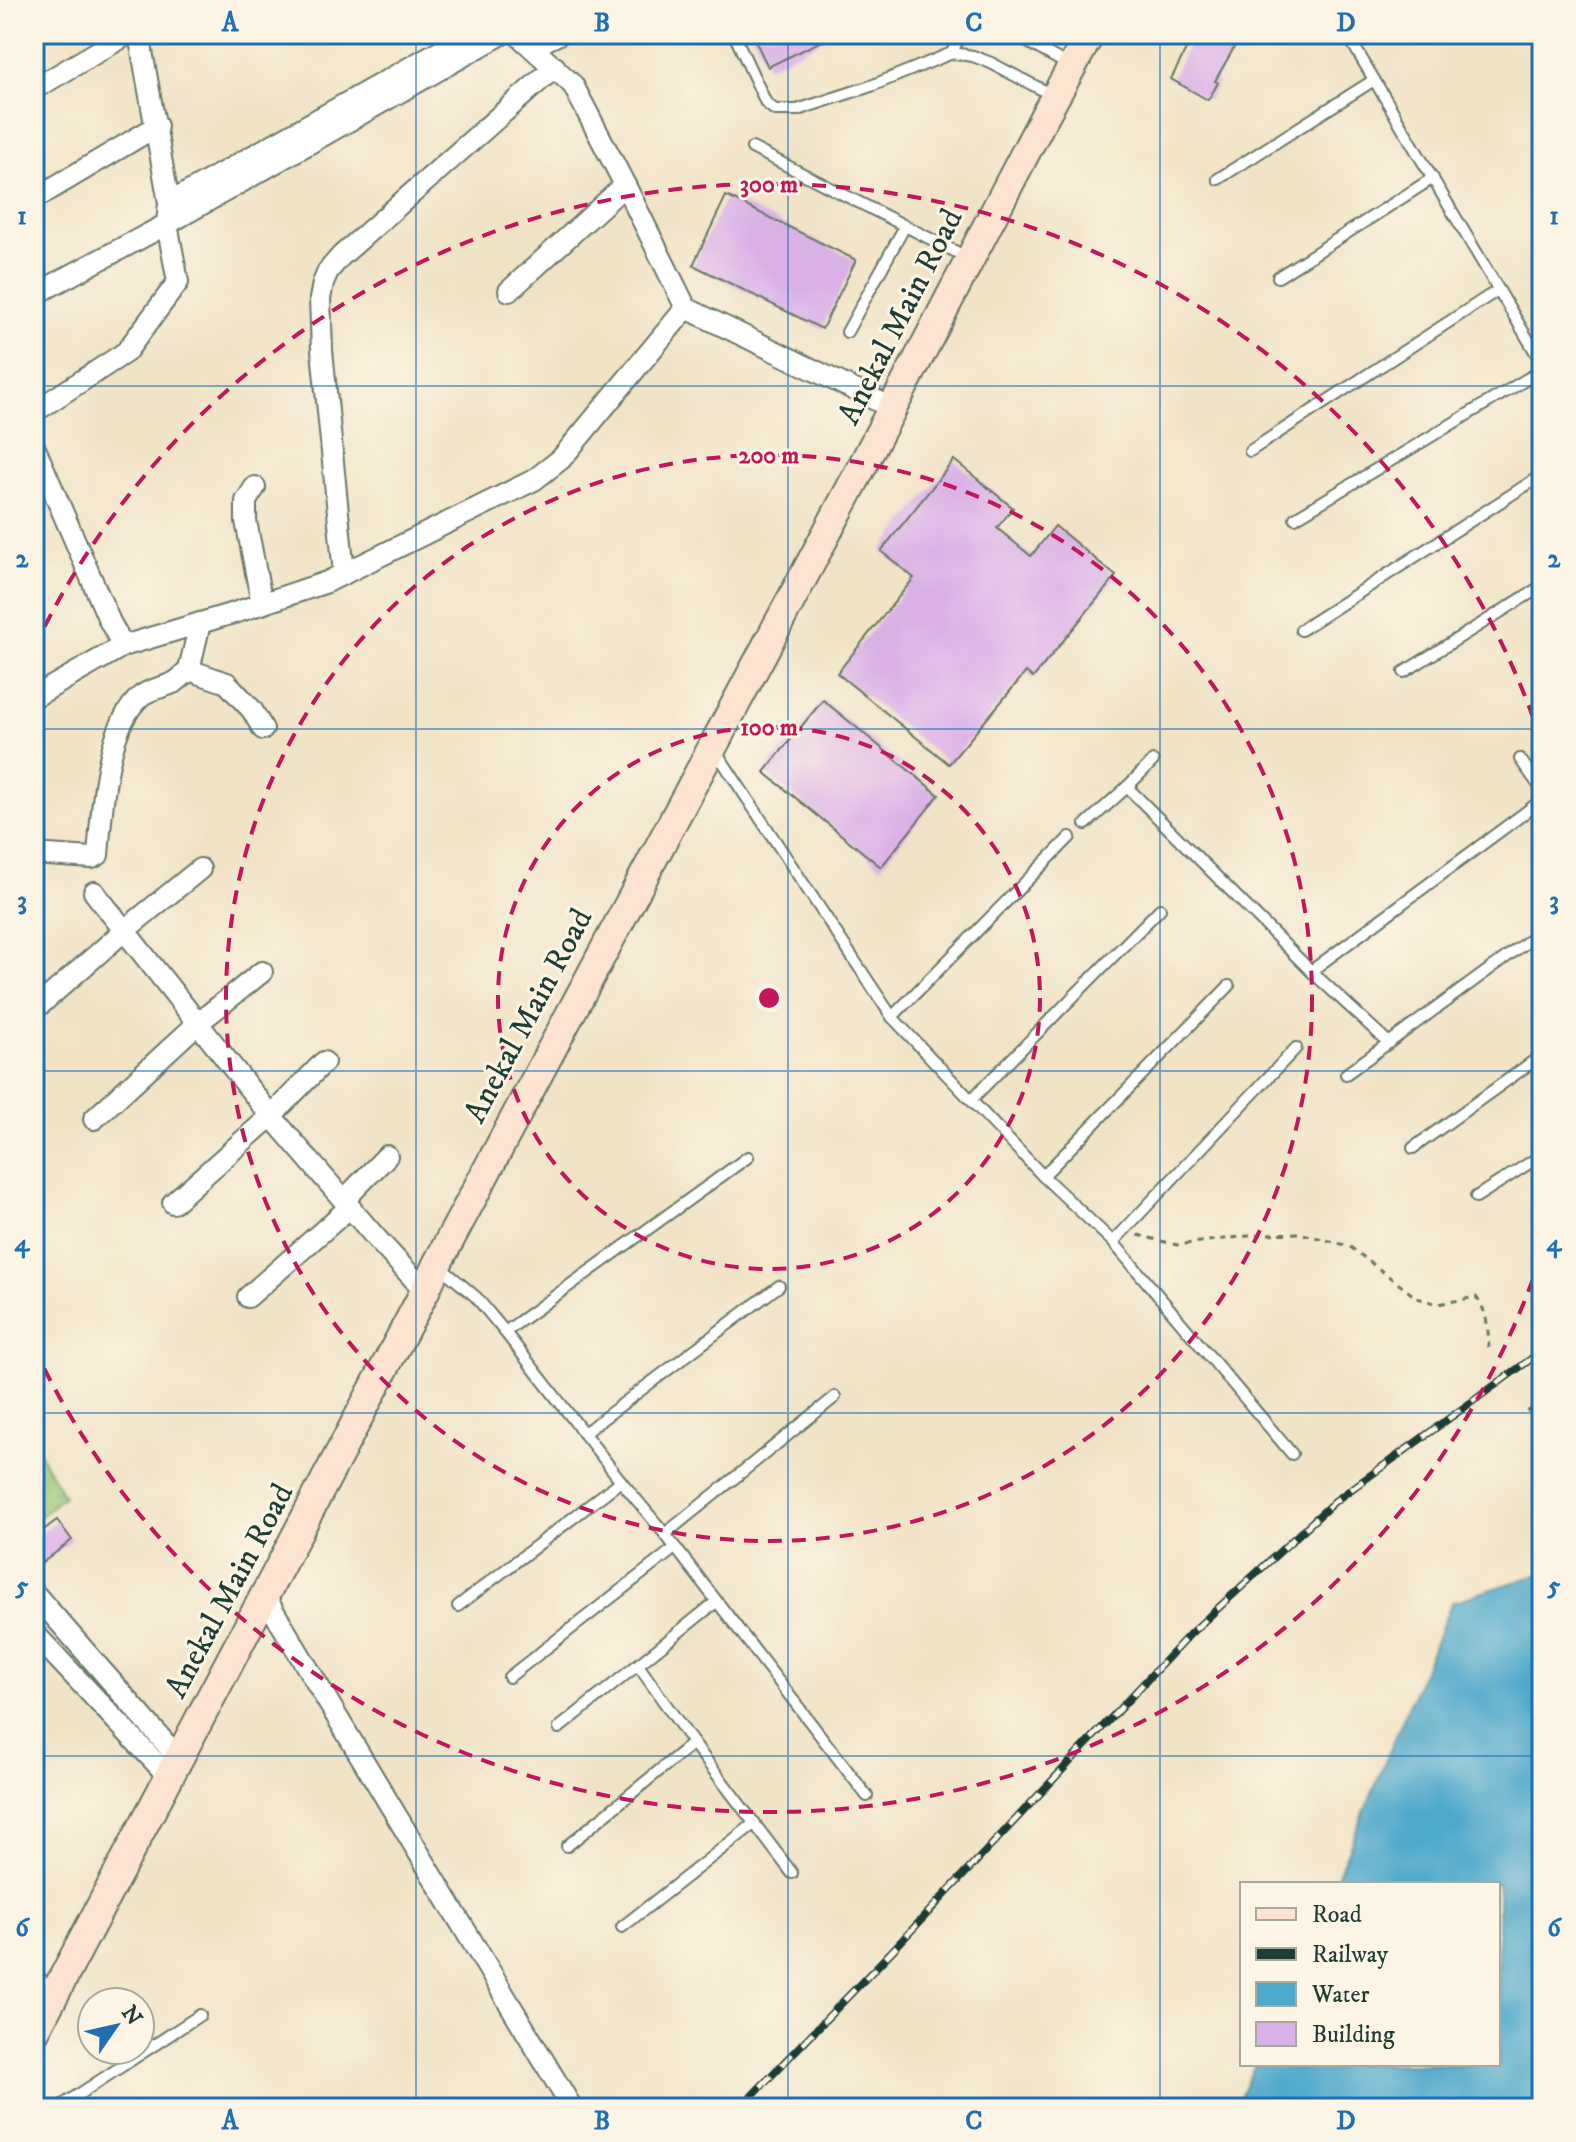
<svg xmlns="http://www.w3.org/2000/svg" width="1576" height="2142" viewBox="0 0 1576 2142" font-family="'IM FELL DW Pica',serif">
<style>
.park{fill:url(#park-tufts);stroke:#5c8256;stroke-width:2}
.water{fill:#4da8cb;stroke:#367280;stroke-width:2}
.building{fill:#dab1e7}
.lines{fill:none;stroke-linecap:round;stroke-linejoin:round}
.lane-casing{stroke:#687767;stroke-width:14}
.street-casing{stroke:#687767;stroke-width:24}
.secondary-casing{stroke:#687767;stroke-width:32}
.path{stroke:#687767;stroke-width:3;stroke-dasharray:6 6;stroke-linecap:butt}
.lane{stroke:#fff;stroke-width:10}
.street{stroke:#fff;stroke-width:20}
.secondary{stroke:#fde4d1;stroke-width:28}
.rail-casing{stroke:#1f3d34;stroke-width:8}
.rail{stroke:#fcf5e5;stroke-width:5;stroke-dasharray:15;stroke-linecap:butt}
.grid{fill:none;stroke:#1f6fb2;stroke-width:2;stroke-opacity:0.55}
.ring{fill:none;stroke:#c2185b;stroke-width:4;stroke-dasharray:14 10}
.labels{text-anchor:middle;dominant-baseline:central;stroke-width:6;stroke-linejoin:round;paint-order:stroke}
.street-label{font-size:32px;fill:#1f3d34;stroke:#fcf5e5}
.centre{fill:#c2185b;stroke:#fcf5e5;stroke-width:4}
.ring-label{font-size:24px;text-anchor:middle;font-weight:bold;fill:#c2185b;stroke:#fcf5e5;stroke-width:6;stroke-linejoin:round;paint-order:stroke}
.neatline{fill:none;stroke:#1f6fb2;stroke-width:3}
.grid-label{font-size:26px;text-anchor:middle;font-weight:bold;fill:#1f6fb2}
</style>
<defs>
<pattern id="park-tufts" width="24" height="20" patternUnits="userSpaceOnUse" patternTransform="scale(2)"><rect width="24" height="20" fill="#98c877"/><path d="M3 7l-1-3M5 7V3M7 7l1-3M15 17l-1-3M17 17v-4M19 17l1-3" fill="none" stroke="#7ba462"/></pattern>
</defs>
<rect width="100%" height="100%" fill="#fcf5e5"/>
<filter id="ink" filterUnits="userSpaceOnUse"><feTurbulence type="fractalNoise" baseFrequency=".0125" numOctaves="2"/><feDisplacementMap in="SourceGraphic" scale="16" xChannelSelector="R" yChannelSelector="G"/><feConvolveMatrix kernelMatrix="1 2 1 2 8 2 1 2 1" color-interpolation-filters="sRGB"/></filter>
<filter id="wash" filterUnits="userSpaceOnUse"><feTurbulence type="fractalNoise" baseFrequency=".006" numOctaves="4" result="noise"/><feDisplacementMap in="SourceGraphic" scale="32" xChannelSelector="R" yChannelSelector="G"/><feGaussianBlur stdDeviation="1.8" result="paint"/><feColorMatrix in="noise" values="0 0 0 0 0 0 0 0 0 0 0 0 0 0 0 0 0 1.4 0 .05"/><feComposite in="paint" operator="in"/></filter>
<g filter="url(#wash)">
<rect width="100%" height="100%" fill="#f1e3c6"/>
<path class="park" d="M34,1444l30,52 -30,26z"/>
<path class="water" d="M1542,1573v535h-307l20,-44h243v-180h-164l118,-282z"/>
<g id="blocks">
<g class="building">
<path d="M752,34h84l-68,33z"/>
<path d="M1167,34h52l17,10 -21,37 3,2 -10,17 -37,-21 17,-33z"/>
<path d="M726,196l130,64 -34,69 -129,-64z"/>
<path d="M954,460l59,48 -16,20 34,28 24,-30 61,50 -83,102 -7,-6 -77,92 -112,-91 77,-95 -33,-27z"/>
<path d="M823,700l116,95 -58,72 -117,-95z"/>
<path d="M57,1520l15,20 -30,23 -8,-11v-15z"/>
</g>
</g>
</g>
<g filter="url(#ink)">
<use href="#blocks" fill-opacity="0" stroke="#687767" stroke-width="2"/>
<g class="lines">
<defs>
<g id="lane">
<path d="M734,34l32,69 9,7h22l74,-24 81,-33 21,3 18,7 63,33"/>
<path d="M1013,34l57,32"/>
<path d="M1347,34l195,329"/>
<path d="M952,53l8,-19"/>
<path d="M752,148l216,110"/>
<path d="M1218,179l156,-99"/>
<path d="M1278,277l155,-99"/>
<path d="M847,332l58,-106"/>
<path d="M1250,451l248,-161"/>
<path d="M1295,518l247,-148"/>
<path d="M1301,630l241,-155"/>
<path d="M1404,672l138,-86"/>
<path d="M715,750l177,267 151,159 70,66 179,212"/>
<path d="M1520,759l22,31"/>
<path d="M1127,787l184,184 231,-171"/>
<path d="M1086,824l41,-37 26,-26"/>
<path d="M1311,971l78,72"/>
<path d="M892,1017l178,-180"/>
<path d="M1346,1074l196,-143"/>
<path d="M972,1099l188,-190"/>
<path d="M1413,1148l129,-93"/>
<path d="M1043,1176l186,-190"/>
<path d="M1476,1197l66,-42"/>
<path d="M1113,1242l183,-194"/>
<path d="M438,1265l38,32 29,35 116,149 44,53 202,262"/>
<path d="M505,1332l243,-175"/>
<path d="M584,1433l195,-147"/>
<path d="M665,1534l170,-137"/>
<path d="M458,1606l163,-125"/>
<path d="M638,1665l55,78 99,130"/>
<path d="M509,1677l166,-129"/>
<path d="M559,1728l157,-126"/>
<path d="M567,1846l126,-103"/>
<path d="M622,1927l133,-104"/>
<path d="M58,2108l142,-93"/>
</g>
<g id="street">
<path d="M517,34l56,51 52,100 61,123 206,100"/>
<path d="M532,47l27,-13"/>
<path d="M34,89l94,-55"/>
<path d="M34,199l123,-73"/>
<path d="M169,203l272,-153 24,-16"/>
<path d="M509,291l116,-106"/>
<path d="M34,295l133,-71 335,-190"/>
<path d="M34,412l92,-60 52,-70 -11,-58 2,-21 -30,-169"/>
<path d="M34,446l76,176 13,24"/>
<path d="M255,487l-9,14v20l16,83"/>
<path d="M344,574l-22,-224 -2,-51 3,-16 5,-12 13,-15 214,-189"/>
<path d="M189,670l11,-47"/>
<path d="M34,697l89,-51 114,-34 90,-30 207,-102 27,-21 125,-151"/>
<path d="M34,854l58,4 6,-3c4,-44 7,-128 43,-159 10,-8 23,-8 34,-14 5,-3 10,-8 14,-12l38,13 25,27 11,19"/>
<path d="M94,892l177,224 106,123 48,52"/>
<path d="M34,1010l91,-80 75,-61"/>
<path d="M94,1119l104,-96 64,-51"/>
<path d="M344,1200l43,-44"/>
<path d="M173,1203l98,-87 53,-54"/>
<path d="M248,1297l102,-90"/>
<path d="M34,1593l146,167"/>
<path d="M265,1597l307,511"/>
<path d="M34,1633l136,145"/>
<path d="M34,1979l17,20"/>
</g>
<path id="secondary" d="M34,2033l391,-742 12,-27 419,-786 189,-363 45,-81"/>
</defs>
<use href="#lane" class="lane-casing"/>
<use href="#street" class="street-casing"/>
<use href="#secondary" class="secondary-casing"/>
<g class="path">
<path d="M1138,1235l39,10 88,-11 34,-1 50,13 68,52 21,6 38,-7c13,16 12,35 13,55"/>
<path d="M1542,1402l-14,9 14,32"/>
</g>
<use href="#lane" class="lane"/>
<use href="#street" class="street"/>
<use href="#secondary" class="secondary"/>
<defs>
<path id="rail" d="M740,2108l152,-157 299,-318 144,-132 207,-150"/>
</defs>
<use href="#rail" class="rail-casing"/>
<use href="#rail" class="rail"/>
</g>
</g>
<path class="grid" d="M416,34v2074M788,34v2074M1160,34v2074M34,386h1508M34,729h1508M34,1071h1508M34,1413h1508M34,1756h1508"/>
<g class="ring">
<circle cx="769" cy="998" r="271"/>
<circle cx="769" cy="998" r="543"/>
<path d="M1541 1256A814 814 0 0 1 34 1348M34 648A814 814 0 0 1 1541 740"/>
</g>
<g class="labels">
<g class="street-label">
<text transform="translate(901 317) rotate(-63)">Anekal Main Road</text>
<text transform="translate(529 1016) rotate(-62)">Anekal Main Road</text>
<text transform="translate(230 1591) rotate(-62)">Anekal Main Road</text>
</g>
</g>
<circle cx="769" cy="998" r="12" class="centre"/>
<g class="ring-label">
<text x="769" y="192">300 m</text>
<text x="769" y="463">200 m</text>
<text x="769" y="735">100 m</text>
</g>
<rect width="1576" height="2142" fill="none" stroke="#fcf5e5" stroke-width="88"/>
<rect x="1240" y="1882" width="260" height="184" fill="#fcf5e5" stroke="#a4ab9e" stroke-width="2"/>
<rect x="1256" y="1908" width="40" height="12" fill="#fde4d1" stroke="#a4ab9e" stroke-width="2"/>
<text x="1312" y="1922" font-size="24" fill="#1f3d34">Road</text>
<rect x="1256" y="1948" width="40" height="12" fill="#1f3d34" stroke="#a4ab9e" stroke-width="2"/>
<text x="1312" y="1962" font-size="24" fill="#1f3d34">Railway</text>
<rect x="1256" y="1982" width="40" height="24" fill="#4da8cb" stroke="#a4ab9e" stroke-width="2"/>
<text x="1312" y="2002" font-size="24" fill="#1f3d34">Water</text>
<rect x="1256" y="2022" width="40" height="24" fill="#dab1e7" stroke="#a4ab9e" stroke-width="2"/>
<text x="1312" y="2042" font-size="24" fill="#1f3d34">Building</text>
<g transform="translate(116 2026) rotate(56)"><circle r="38" fill="#fcf5e5" stroke="#a4ab9e" stroke-width="2"/>
<path d="M0-6L14 30L0 20L-14 30Z" fill="#1f6fb2"/>
<text y="-12" font-size="22" font-weight="bold" text-anchor="middle" fill="#1f3d34">N</text>
</g>
<rect x="44" y="44" width="1488" height="2054" class="neatline"/>
<g class="grid-label">
<text x="230" y="31">A</text>
<text x="602" y="31">B</text>
<text x="974" y="31">C</text>
<text x="1346" y="31">D</text>
<text x="22" y="224">1</text>
<text x="1554" y="224">1</text>
<text x="22" y="567">2</text>
<text x="1554" y="567">2</text>
<text x="22" y="909">3</text>
<text x="1554" y="909">3</text>
<text x="22" y="1251">4</text>
<text x="1554" y="1251">4</text>
<text x="22" y="1594">5</text>
<text x="1554" y="1594">5</text>
<text x="22" y="1936">6</text>
<text x="1554" y="1936">6</text>
<text x="230" y="2129">A</text>
<text x="602" y="2129">B</text>
<text x="974" y="2129">C</text>
<text x="1346" y="2129">D</text>
</g>
</svg>
